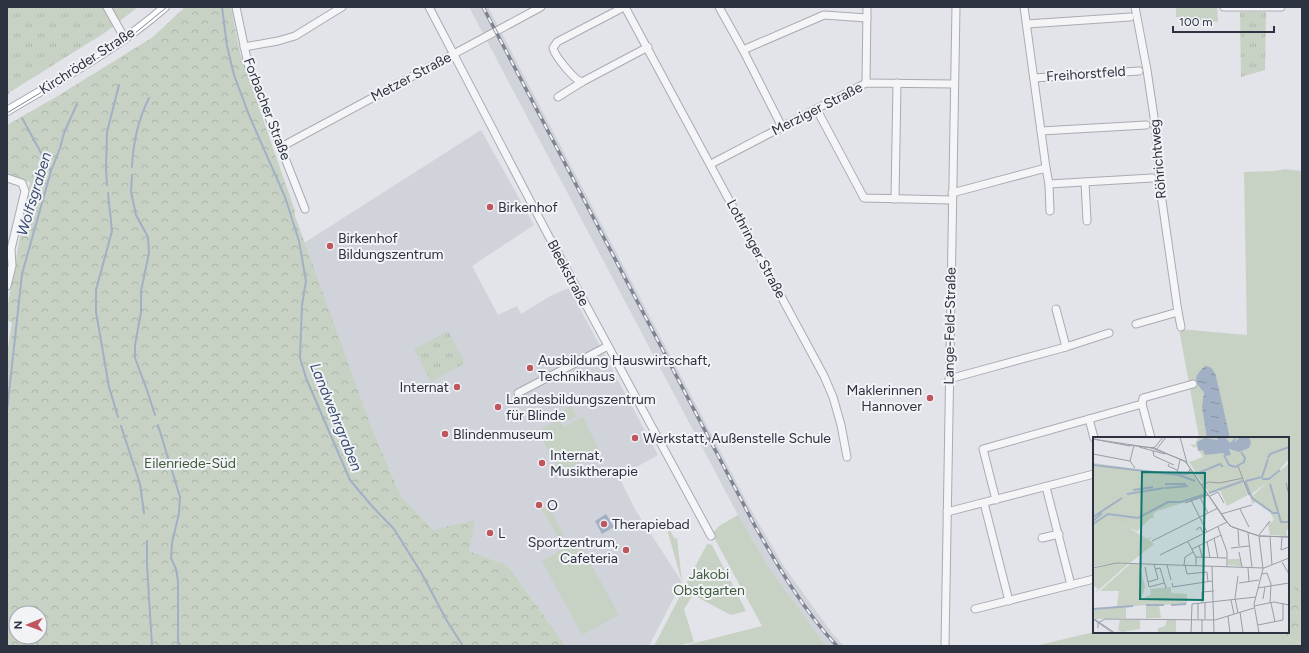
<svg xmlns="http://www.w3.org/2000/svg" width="1309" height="653" viewBox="0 0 1309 653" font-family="Figtree,sans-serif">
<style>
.built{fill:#d1d3db}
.green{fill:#c7d2c4}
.forest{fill:url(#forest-crowns);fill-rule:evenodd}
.park{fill:url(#park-tufts)}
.water{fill:url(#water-ripples)}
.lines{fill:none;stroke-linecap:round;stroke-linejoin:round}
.stream{stroke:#a2b0c5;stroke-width:2}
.minor-casing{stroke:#a8abb3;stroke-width:9}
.major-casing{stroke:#a3a8b3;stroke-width:10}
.minor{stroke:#f5f5f8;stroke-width:7}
.major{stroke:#fff;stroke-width:8}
.tram{stroke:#7d8391;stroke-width:1}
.rail-casing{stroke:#7d8391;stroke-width:3.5}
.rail{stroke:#f2f3f7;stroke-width:2;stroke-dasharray:6;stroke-linecap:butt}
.poi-dot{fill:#bf565e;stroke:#f2f3f7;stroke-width:1.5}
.labels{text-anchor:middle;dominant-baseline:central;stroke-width:4;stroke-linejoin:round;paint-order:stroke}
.street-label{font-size:14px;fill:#2c323f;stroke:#f2f3f7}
.poi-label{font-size:14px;fill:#2c323f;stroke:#f2f3f7;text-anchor:start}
.park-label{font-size:14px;fill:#3f593b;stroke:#f2f3f7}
.water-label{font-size:15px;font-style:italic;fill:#3b4e6f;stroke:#f2f3f7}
.inset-river{fill:none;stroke:#a2b0c5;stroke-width:2}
.inset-road{fill:none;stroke:#999da5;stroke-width:1}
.view{fill:#0f766e;fill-opacity:0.15;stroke:#0f766e;stroke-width:2}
.inset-edge{fill:none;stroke:#2c323f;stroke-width:2}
</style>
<defs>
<pattern id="forest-crowns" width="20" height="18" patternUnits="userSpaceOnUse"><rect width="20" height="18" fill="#c7d2c4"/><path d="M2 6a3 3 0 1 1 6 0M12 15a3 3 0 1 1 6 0" fill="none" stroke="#abb5a9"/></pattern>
<pattern id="park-tufts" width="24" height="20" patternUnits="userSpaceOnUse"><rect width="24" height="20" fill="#c7d2c4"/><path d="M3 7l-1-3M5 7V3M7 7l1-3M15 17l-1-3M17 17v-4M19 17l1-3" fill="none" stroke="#abb5a9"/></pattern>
<pattern id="water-ripples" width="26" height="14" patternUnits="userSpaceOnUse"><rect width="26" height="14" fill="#a2b0c5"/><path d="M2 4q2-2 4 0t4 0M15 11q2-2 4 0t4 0" fill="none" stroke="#8490a1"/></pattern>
</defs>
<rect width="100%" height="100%" fill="#e2e4e9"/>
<g class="built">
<path d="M469,7h19l262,501 33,57 49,68 12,13h-18l-4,-4 -51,-71 -33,-56z"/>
<path d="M481,130l53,95 -62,41 26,49 19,-9 4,8 31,-19 17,-7 89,167 -39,22 17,34 46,71 -33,64h-83l-59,-81 -38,-14 -36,-21 -32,-34 -29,-67 -68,-186z"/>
</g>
<g class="green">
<path d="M1176,7h41l1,15 -42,-5z"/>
<path d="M1285,169l17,2v418l-6,-3 -4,8 -4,-11v-145h-89l-20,-109 68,6 -3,-163 31,-1z"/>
<path d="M571,406l6,10 -9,5 -4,-2 -1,-5 1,-4z"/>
<path d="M583,417l17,35 -40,21 -22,-42 21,-12 5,8z"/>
<path d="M548,505l16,31 -5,3 -13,-23h-1l-4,-7z"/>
<path d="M738,515l33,56 55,75h-143l79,-20 -50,-92 7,-8z"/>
<path d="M665,522l10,17 2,-1 5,44z"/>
<path d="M578,541l41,74 -37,20 -40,-74z"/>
<path d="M707,544h2l3,1 34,66 -15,4 -38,-20 -9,14 10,33 -17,4h-23z"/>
<path d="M1094,632h191v4l17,8v2h-267z"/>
</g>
<g class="forest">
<path d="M185,7h46l9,46 55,158v5l77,213 29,67 32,34 42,-10 -6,31 38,14 59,81h-559v-292l5,-31 -5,-3v-11l23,-127 -23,-6v-51l49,-28 97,-60zM16,613h24v24h-24z"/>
<path d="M1288,583l4,10 4,-7 6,3v55l-17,-8v-4h3z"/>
</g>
<g class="park">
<path d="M7,7h131l-32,25 -99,62z"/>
<path d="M1240,12h26l-1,58 -24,7z"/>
<path d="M448,331l17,32 -34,19 -17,-33z"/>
</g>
<g class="water">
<path d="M1205,366c6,0 9,4 11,10l14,62h-23l-5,-31 2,-15c-10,-10 -11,-15 1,-26z"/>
<path d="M606,514l8,13 -12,7 -7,-13z"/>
</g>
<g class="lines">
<g class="stream">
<path d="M222,7l5,39 7,29 15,40 36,82 14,44 7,40 -4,24 -2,53 6,20 44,102 21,25 23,24 28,45 25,47 16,25"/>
<path d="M7,91l1,2"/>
<path d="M22,118l29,53"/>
<path d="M132,167c1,-24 6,-47 17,-69"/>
<path d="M132,175l-1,17 5,23 12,22 1,16 -8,38v21l-6,33v13l12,32 8,25"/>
<path d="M107,185l-1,-16 1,-37 12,-47"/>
<path d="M108,193l4,38 -16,59v22l13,75 9,30"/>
<path d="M7,411l15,-137 29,-103 9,-23 4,-15 13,-29"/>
<path d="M158,425l22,72 -1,16 -7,30 -1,15 5,11 2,12v61l3,4"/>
<path d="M121,426l19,58 4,29"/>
<path d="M147,541v24l5,81"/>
</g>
<defs>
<g id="minor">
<path d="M107,7l18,32"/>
<path d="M236,7l12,57 57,145"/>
<path d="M429,7l118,226 164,303"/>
<path d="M625,7l199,369 9,21 8,28 6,32"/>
<path d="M719,7l24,43 39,77"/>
<path d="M1135,7l12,63 8,54 6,70 17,118 -42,12"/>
<path d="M1224,7h57"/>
<path d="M1027,24l103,-7"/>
<path d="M244,47l34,-6 17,-5 47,-29"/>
<path d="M743,50l81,-35 43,3"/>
<path d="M1034,78l105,-7"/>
<path d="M582,82c-8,-2 -27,-26 -29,-34l4,-6 67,-35"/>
<path d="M866,83l1,-76"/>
<path d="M558,97l24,-15 66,-35"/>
<path d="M817,110l47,88 88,2"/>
<path d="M1041,131l105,-6"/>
<path d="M281,147l260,-140"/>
<path d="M711,164l155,-81 88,1"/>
<path d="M1046,168l3,16 103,-6"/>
<path d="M7,178l15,5 3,8 -14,58 1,17 -5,20"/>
<path d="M1085,182l2,39"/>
<path d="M1049,184l1,27"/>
<path d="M952,193l94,-25 -22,-161"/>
<path d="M895,199l2,-116"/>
<path d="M1056,309l10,38"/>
<path d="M1178,312l3,15"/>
<path d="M949,379l117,-32 43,-14"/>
<path d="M518,393l90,-47"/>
<path d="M1142,404l9,34"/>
<path d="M1089,419l5,19"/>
<path d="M1046,487l25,98"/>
<path d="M996,500l-13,-51 159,-45 1,-6 50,-14"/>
<path d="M984,503l25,98"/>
<path d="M947,512l147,-38"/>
<path d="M1042,538l17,-4"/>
<path d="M975,609l119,-30"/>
<path d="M945,646l11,-639"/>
</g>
<path id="major" d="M7,111c54,-32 110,-62 158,-104"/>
</defs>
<use href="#minor" class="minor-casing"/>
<use href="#major" class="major-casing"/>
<use href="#minor" class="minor"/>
<use href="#major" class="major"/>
<path class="tram" d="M7,113l116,-70 44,-36"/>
<defs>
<path id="rail" d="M483,7l272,519c24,42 49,85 82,120"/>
</defs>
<use href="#rail" class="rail-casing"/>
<use href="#rail" class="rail"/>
</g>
<g class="poi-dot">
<circle cx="490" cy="207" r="4"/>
<circle cx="330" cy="246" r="4"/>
<circle cx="530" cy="368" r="4"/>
<circle cx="457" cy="387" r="4"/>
<circle cx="930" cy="398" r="4"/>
<circle cx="498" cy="407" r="4"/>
<circle cx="445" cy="434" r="4"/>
<circle cx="635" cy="438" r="4"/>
<circle cx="542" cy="463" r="4"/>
<circle cx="539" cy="505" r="4"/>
<circle cx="604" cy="524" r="4"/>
<circle cx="490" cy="533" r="4"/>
<circle cx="626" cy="550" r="4"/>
</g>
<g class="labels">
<g class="street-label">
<text transform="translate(87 61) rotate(-33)">Kirchröder Straße</text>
<text transform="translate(1086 74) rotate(-4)">Freihorstfeld</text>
<text transform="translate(411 77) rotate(-28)">Metzer Straße</text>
<text transform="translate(267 109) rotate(69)">Forbacher Straße</text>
<text transform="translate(817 109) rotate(-27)">Merziger Straße</text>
<text transform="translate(1158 159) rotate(-95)">Röhrichtweg</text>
<text transform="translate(756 249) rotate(62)">Lothringer Straße</text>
<text transform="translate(568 273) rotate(62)">Bleekstraße</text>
<text transform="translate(950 326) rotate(-89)">Lange-Feld-Straße</text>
</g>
<g class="poi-label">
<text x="498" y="207">Birkenhof</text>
<text x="338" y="238">Birkenhof<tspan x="338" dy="16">Bildungszentrum</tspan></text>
<text x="538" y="360">Ausbildung Hauswirtschaft,<tspan x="538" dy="16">Technikhaus</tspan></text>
<text x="449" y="387" text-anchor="end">Internat</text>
<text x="922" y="390" text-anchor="end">Maklerinnen<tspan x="922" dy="16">Hannover</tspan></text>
<text x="506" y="399">Landesbildungszentrum<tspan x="506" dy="16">für Blinde</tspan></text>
<text x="453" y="434">Blindenmuseum</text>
<text x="643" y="438">Werkstatt, Außenstelle Schule</text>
<text x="550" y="455">Internat,<tspan x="550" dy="16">Musiktherapie</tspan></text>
<text x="547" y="505">O</text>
<text x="612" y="524">Therapiebad</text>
<text x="498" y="533">L</text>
<text x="618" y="542" text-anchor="end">Sportzentrum,<tspan x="618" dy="16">Cafeteria</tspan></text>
</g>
<g class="park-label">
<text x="190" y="463">Eilenriede-Süd</text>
<text x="709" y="574">Jakobi<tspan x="709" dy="16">Obstgarten</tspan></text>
</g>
<g class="water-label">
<text transform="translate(34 194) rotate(-73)">Wolfsgraben</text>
<text transform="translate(336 417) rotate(68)">Landwehrgraben</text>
</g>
</g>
<g transform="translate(1093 437)">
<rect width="196" height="196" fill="#e2e4e9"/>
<path d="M150,45l5,13 -21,11 -8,-18zM33,89l21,13 1,-1 6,-1 -6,2 6,5 -24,19h-18l-19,4v-21l15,-16zM19,126l16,1 -34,30 4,-5 -5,-4v-16zM37,127h9l6,23 -4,13 10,-6 -1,-5 21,-2v6l16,1v10l-28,1 2,13h-15v-13l-53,5 24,-4 2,-15h-19zM27,183h20v9l-18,3 -4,-2z" fill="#c7d2c4"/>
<path d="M0,26l94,13 3,-7 18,26 -51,16 -4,3 1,4h-3l-14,13 -12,-5 -16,4 -16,16z" fill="#c7d2c4"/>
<path d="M105,0h91v22l-20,22 -20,15 -6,-14 -34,11 -20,-31 14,-5 -7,-11 -2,2 -4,-4 5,1zM196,26v67h-3l1,6 -17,-1 -2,-10 6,-5 -4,-8 -14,-10 -4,2 -1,-7zM135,122h13v7l-13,-1zM33,170v11l-30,1 -3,-3v-6zM74,183h9v13h-18v-5l7,-2z" fill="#c7d2c4"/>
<path d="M126,0h6l5,6 6,-6 -1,5 5,-5h9l2,6 -2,5 -10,4 -10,-3 2,6 -5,1 -3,-3 -18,2 -2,-5 -5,1 -1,-9 8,-4 12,2z" fill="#a2b0c5"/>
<path class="inset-river" d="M131,18l5,10 6,2 9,-5 1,-4 -4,-6M175,21l2,-4 19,-7M0,28l86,10 16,6M103,37l24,-10 3,3M169,42h7l11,-9M152,44l7,17 21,15h5M153,44l16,-4 6,-18M72,47h21M177,47l11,38h8M72,51l23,-2M40,53l20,-3M116,56l34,-12M34,57l37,-6M0,80l29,-19M0,84l9,-8M0,87l15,-10 30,4 30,-16h13l25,-8M53,168h18M78,168l15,-1M0,172l40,-3"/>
<path class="inset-road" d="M87,0l7,26M0,2l37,7M0,2l59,9 33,13 45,65 29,10 30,1M35,8l26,3 32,14 39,58 7,7 27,9 30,1M41,8l-4,16 5,7M46,10l26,7M58,11l4,-1 8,-10M63,13l10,-13M60,14l1,5 20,9M0,17l37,7M87,23l-3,13 10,2 3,-6M76,27l-1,2 9,4M145,29l11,29M193,46l3,12M108,48l8,-3 11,1 23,-5M117,59l8,-4 6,11M107,60l8,16M98,63l16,32M92,66l23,-8M147,72l9,18M128,77l31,-9M125,90l9,25v15M103,93l4,-3 4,7M145,93l1,16M155,96l4,35M166,98l11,-14 -3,4M166,99l4,33 -9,35 5,29M177,99l2,29M189,100l-1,13 8,-3M121,101l4,20M59,104l66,-33M114,104l3,17M95,105l8,15v9M106,108l3,12M138,111l18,-2M99,112l29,-14M146,115l3,15M67,118l67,-33M103,120l31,1M189,125l7,12M74,128l4,15M91,128l1,-8 8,-5M92,128l2,9 20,-2 1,10M119,129l2,67M52,130l3,15 10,-3 -4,-15M0,131l23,-5 148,5 25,-10M155,131l1,14M62,132l5,-1 6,20M169,137l5,-1 4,11 -1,19M55,145l1,5 15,-4M79,146l1,4 39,-6M146,146l20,-3M165,151l31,-5M170,162l2,-12M138,163l3,14M109,166v-11l12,-1M178,166l4,19M161,169l20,-4 15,3M147,175l3,21M145,176l-3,-15 3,-22M135,179l2,17M0,181l22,15M0,182l20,14M105,182v-16M112,182v-17M165,188l25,-5v-17M5,191v-5l7,-4 110,1 39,-12M98,196l1,-29 64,-7M109,196v-14"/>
<path class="view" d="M49,35l63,1 -2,127 -63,-1z"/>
<rect width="196" height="196" class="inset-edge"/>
</g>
<rect width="1309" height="653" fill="none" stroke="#2c323f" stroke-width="16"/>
<g transform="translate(28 625) rotate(269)"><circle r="19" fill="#f2f3f7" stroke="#a3a6ad"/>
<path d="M0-3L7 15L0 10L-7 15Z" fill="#bf565e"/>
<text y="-6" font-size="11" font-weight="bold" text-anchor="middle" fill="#2c323f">N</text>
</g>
<path d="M1173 26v6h101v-6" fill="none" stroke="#2c323f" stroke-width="2"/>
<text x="1179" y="26" font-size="12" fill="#2c323f" stroke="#f2f3f7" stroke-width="3" paint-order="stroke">100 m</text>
</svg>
